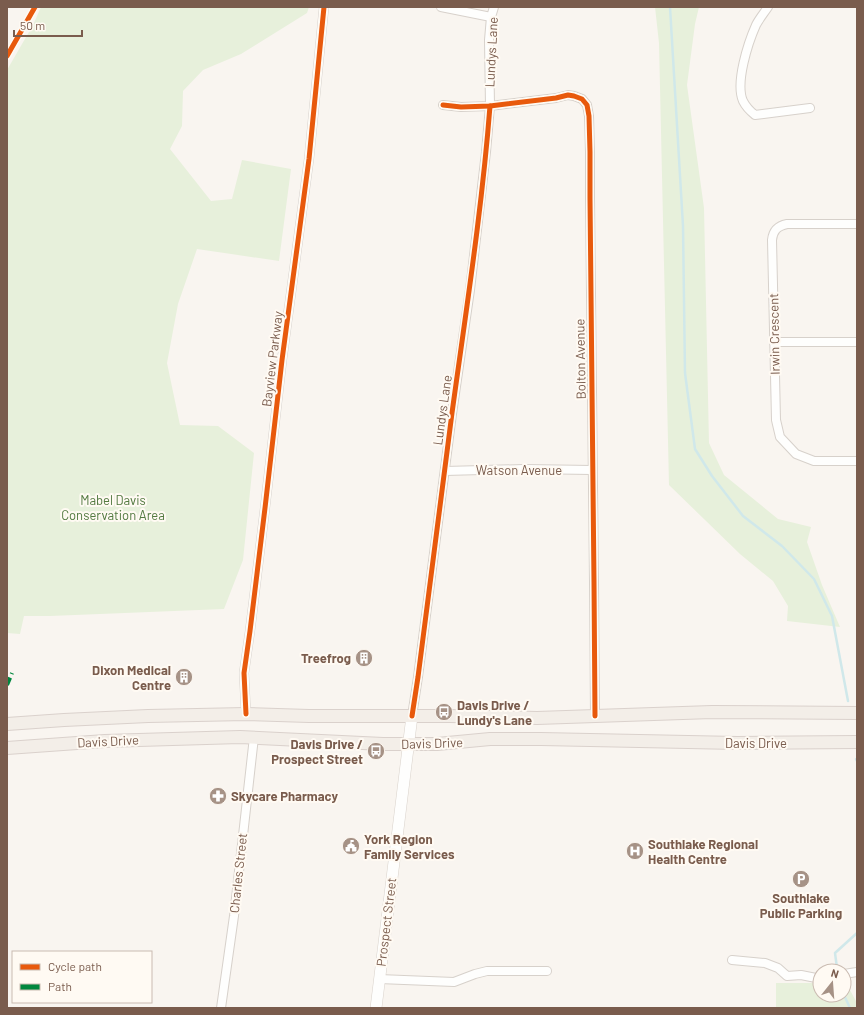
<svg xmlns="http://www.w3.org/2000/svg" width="864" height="1015" viewBox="0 0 864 1015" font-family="Barlow,sans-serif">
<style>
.green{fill:#e7f0db}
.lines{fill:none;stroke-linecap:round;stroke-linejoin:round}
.stream{stroke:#d0e8ea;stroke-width:2.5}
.minor-casing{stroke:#d7d1cb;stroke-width:10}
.tertiary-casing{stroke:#d7d1cb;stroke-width:10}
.secondary-casing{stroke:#d9d2cb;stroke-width:12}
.primary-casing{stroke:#dad1cc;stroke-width:14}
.minor{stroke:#fefefd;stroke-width:8}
.tertiary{stroke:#fefefd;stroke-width:9}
.secondary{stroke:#fefefd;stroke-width:11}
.primary{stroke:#f3eee8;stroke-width:12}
.quiet{stroke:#00873e;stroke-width:4;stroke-dasharray:8 4;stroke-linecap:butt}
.cycleway-casing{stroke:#fffaf3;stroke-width:8}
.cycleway{stroke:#e8590c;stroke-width:5}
.labels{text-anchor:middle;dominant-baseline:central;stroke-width:4;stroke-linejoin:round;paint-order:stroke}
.street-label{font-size:13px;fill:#7a5c4d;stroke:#fffaf3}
.park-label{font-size:13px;fill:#537a41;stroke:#fffaf3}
.poi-label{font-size:13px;font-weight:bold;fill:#7a5c4d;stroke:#fffaf3;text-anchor:start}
</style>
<rect width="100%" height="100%" fill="#f9f5f0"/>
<g class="green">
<path d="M41,7h268l-2,6 -66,41 -38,16 -20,21 -1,35 -12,23 41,52 21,-2 10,-39 49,9 -12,92 -82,-12 -19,55 -11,59 13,62 38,1 36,27 -11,107 -19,49 -174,7h-26l-4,18 -13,-1v-563l26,-45z"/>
<path d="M655,7h44l-4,17 -8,61 17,123 5,235 15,32 54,44 33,8 -4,15 15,43 18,42 -53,-6 1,-15 -15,-25 -33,-27 -71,-69 -10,-442z"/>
<path d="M844,981h1l12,22v5h-81v-25h44v12h24z"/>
</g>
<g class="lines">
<g class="stream">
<path d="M670,7l13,219 2,147 10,76 17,27 31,40 39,30 32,33 18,37 16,85"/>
<path d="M856,759l1,2"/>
<path d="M837,968l-2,-15 22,-20"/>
<path d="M844,995l6,13"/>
</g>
<defs>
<g id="minor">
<path d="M441,7l50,10"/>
<path d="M768,7c-4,6 -9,12 -12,18 -8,18 -21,58 -13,76 3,6 7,10 12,14l55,-7"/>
<path d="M443,105l18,2 29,-1 66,-8 12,-3 6,1 8,3 5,6 2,11 1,36v46l4,384 1,134"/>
<path d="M857,224h-70c-10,2 -14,7 -15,16l4,180 4,17 16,17 18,7h43"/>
<path d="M774,342h83"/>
<path d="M445,471l79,-2 68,1"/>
<path d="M412,716l6,-39 34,-263 18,-124 16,-138 4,-46 -1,-66 2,-23 3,-10"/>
<path d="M732,960l33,3 13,5 9,8 14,-1 15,3h4"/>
<path d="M844,974l13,-2"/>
<path d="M379,979l75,3 21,-8 12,-3h60"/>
<path d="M221,1008l13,-92 20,-179"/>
</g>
<path id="tertiary" d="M246,714l-2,-41 6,-42 15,-123 17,-148 27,-201 15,-152"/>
<path id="secondary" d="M376,1008l36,-292"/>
<g id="primary">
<path d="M7,724l57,-4 84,-4 98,-2 63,2h141l87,2 175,-6 145,1"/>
<path d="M7,748l98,-7 135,-4 143,7h54l53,-5h51l196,4 120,-1"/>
</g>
</defs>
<use href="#minor" class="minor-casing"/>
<use href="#tertiary" class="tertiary-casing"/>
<use href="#secondary" class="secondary-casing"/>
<use href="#primary" class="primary-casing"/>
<use href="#minor" class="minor"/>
<use href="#tertiary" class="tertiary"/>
<use href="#secondary" class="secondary"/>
<use href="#primary" class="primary"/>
<path class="quiet" d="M7,685l5,-12"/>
<defs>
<g id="cycleway">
<path d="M7,56l28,-49"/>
<path d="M443,105l18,2 29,-1 66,-8 12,-3 6,1 8,3 5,6 2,11 1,36v46l4,384 1,134"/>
<path d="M246,714l-2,-41 6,-42 15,-123 17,-148 27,-201 15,-152"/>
<path d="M412,716l6,-39c12,-88 22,-176 34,-264 14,-102 30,-204 38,-307"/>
</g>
</defs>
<use href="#cycleway" class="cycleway-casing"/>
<use href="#cycleway" class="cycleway"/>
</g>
<defs>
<symbol id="building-disc" viewBox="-11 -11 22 22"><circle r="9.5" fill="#a69286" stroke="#fffaf3"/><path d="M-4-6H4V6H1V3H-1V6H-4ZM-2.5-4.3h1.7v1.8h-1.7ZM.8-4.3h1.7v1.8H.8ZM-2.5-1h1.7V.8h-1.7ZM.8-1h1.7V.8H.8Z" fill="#fff"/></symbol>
<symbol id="bus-disc" viewBox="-11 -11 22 22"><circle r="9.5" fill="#a69286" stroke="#fffaf3"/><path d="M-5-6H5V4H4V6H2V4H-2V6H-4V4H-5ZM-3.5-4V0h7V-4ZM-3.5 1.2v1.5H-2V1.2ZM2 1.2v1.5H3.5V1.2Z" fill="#fff"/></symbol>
<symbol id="pharmacy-disc" viewBox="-11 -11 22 22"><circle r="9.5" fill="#a69286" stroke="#fffaf3"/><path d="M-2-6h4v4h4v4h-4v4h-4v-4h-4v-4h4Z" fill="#fff"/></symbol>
<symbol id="civic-disc" viewBox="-11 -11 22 22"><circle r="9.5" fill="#a69286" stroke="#fffaf3"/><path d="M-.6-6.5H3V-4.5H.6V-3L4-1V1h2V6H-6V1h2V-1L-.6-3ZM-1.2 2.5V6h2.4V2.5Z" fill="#fff"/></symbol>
<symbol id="hospital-disc" viewBox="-11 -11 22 22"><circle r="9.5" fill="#a69286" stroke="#fffaf3"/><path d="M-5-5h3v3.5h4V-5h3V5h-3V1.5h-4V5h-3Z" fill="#fff"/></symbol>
<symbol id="parking-disc" viewBox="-11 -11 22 22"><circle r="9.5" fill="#a69286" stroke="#fffaf3"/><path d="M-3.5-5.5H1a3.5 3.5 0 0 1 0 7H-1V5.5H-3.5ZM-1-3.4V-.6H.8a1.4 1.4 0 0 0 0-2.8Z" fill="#fff"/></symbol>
</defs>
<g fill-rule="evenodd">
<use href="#building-disc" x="354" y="648" width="20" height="20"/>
<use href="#building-disc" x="174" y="667" width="20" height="20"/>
<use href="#bus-disc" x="434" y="702" width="20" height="20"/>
<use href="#bus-disc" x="366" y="741" width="20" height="20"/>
<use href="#pharmacy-disc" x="208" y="786" width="20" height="20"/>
<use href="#civic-disc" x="341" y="836" width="20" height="20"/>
<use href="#hospital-disc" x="625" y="841" width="20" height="20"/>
<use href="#parking-disc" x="791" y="869" width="20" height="20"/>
</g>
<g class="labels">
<g class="street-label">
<text transform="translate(491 52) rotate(-87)">Lundys Lane</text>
<text transform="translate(774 334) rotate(-91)">Irwin Crescent</text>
<text transform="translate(272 359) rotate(-83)">Bayview Parkway</text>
<text transform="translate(580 359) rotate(-91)">Bolton Avenue</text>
<text transform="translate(442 410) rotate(-82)">Lundys Lane</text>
<text x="519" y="470">Watson Avenue</text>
<text transform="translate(108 741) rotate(-3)">Davis Drive</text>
<text transform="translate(432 743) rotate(-2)">Davis Drive</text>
<text x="756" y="743">Davis Drive</text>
<text transform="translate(238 873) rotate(-84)">Charles Street</text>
<text transform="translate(386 922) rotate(-83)">Prospect Street</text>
</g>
<g class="park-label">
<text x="113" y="500">Mabel Davis<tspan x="113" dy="15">Conservation Area</tspan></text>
</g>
<g class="poi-label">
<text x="351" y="658" text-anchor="end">Treefrog</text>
<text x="171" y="670" text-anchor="end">Dixon Medical<tspan x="171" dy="15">Centre</tspan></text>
<text x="457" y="705">Davis Drive /<tspan x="457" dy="15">Lundy's Lane</tspan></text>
<text x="363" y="744" text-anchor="end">Davis Drive /<tspan x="363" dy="15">Prospect Street</tspan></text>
<text x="231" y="796">Skycare Pharmacy</text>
<text x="364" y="839">York Region<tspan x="364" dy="15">Family Services</tspan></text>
<text x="648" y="844">Southlake Regional<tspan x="648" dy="15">Health Centre</tspan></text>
<text x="801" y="898" text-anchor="middle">Southlake<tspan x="801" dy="15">Public Parking</tspan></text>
</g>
</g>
<rect width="864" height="1015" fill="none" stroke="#7a5c4d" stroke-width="16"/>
<rect x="12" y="951" width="140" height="52" fill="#fffaf3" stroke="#cabbb1"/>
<rect x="20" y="964" width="20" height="6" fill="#e8590c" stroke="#cabbb1"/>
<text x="48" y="971" font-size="12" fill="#7a5c4d">Cycle path</text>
<rect x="20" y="984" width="20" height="6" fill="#00873e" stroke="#cabbb1"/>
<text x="48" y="991" font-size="12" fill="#7a5c4d">Path</text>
<g transform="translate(832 983) rotate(17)"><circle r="19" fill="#fffaf3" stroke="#cabbb1"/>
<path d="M0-3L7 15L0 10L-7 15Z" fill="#a69286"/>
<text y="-6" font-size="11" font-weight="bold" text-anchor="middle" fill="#7a5c4d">N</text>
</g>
<path d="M14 30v6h68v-6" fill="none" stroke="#7a5c4d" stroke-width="2"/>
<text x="20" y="30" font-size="12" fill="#7a5c4d" stroke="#fffaf3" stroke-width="3" paint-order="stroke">50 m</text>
</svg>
